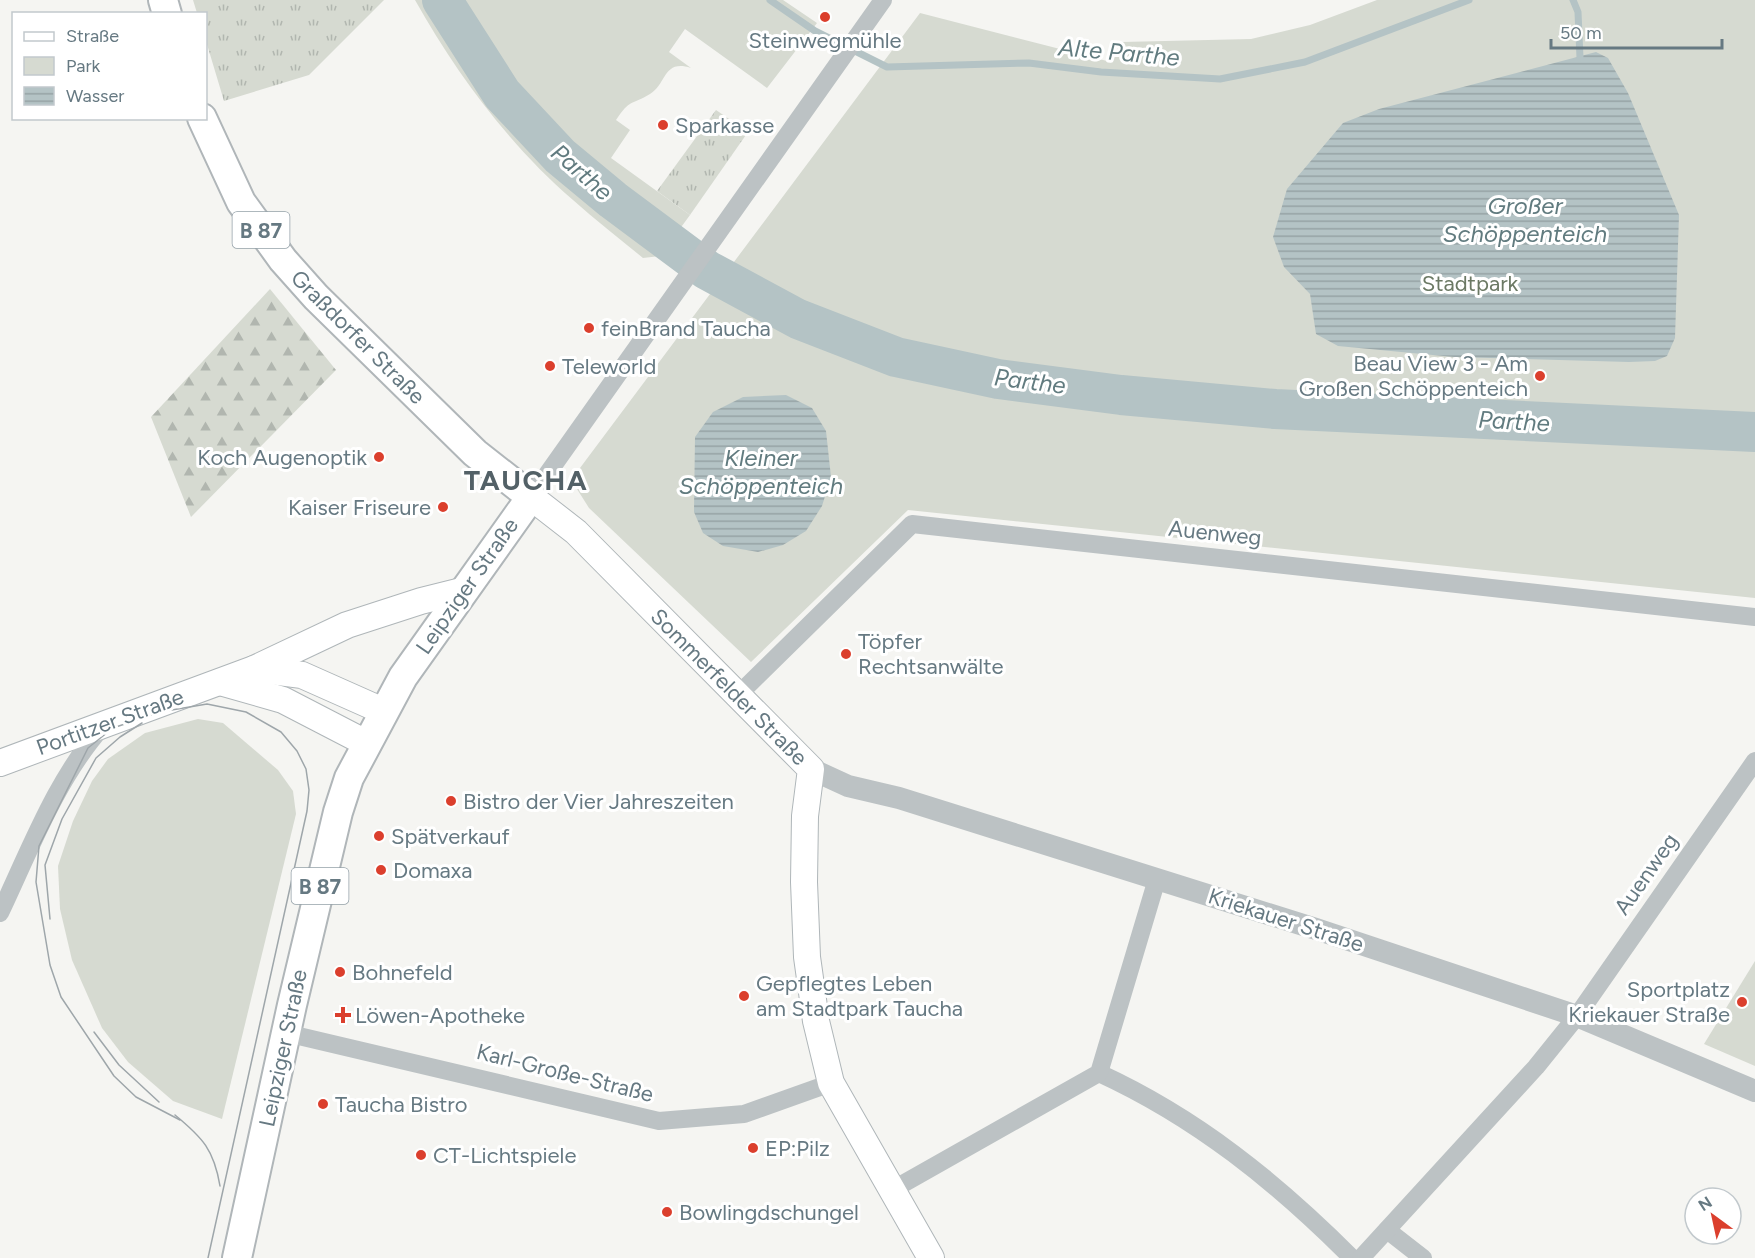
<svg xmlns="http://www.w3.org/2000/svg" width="1755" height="1258" viewBox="0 0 1755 1258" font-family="Figtree,sans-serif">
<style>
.grass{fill:url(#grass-tufts)}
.forest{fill:url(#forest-firs)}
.park{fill:#d6dad1}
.water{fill:url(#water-rules)}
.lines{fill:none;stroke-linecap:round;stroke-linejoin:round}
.stream{stroke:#b4c3c5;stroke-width:7}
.river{stroke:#b4c3c5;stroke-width:40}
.secondary-casing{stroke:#afb6b9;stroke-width:28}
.primary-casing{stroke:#b0b6b9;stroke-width:32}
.minor{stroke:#bcc2c4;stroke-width:18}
.tertiary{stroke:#bcc2c4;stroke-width:22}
.secondary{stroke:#fff;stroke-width:26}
.primary{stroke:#fff;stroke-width:28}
.tram{stroke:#9ea6aa;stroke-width:1.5}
.poi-dot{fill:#db3f2d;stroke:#fff;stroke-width:2}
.labels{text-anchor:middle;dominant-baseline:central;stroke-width:6;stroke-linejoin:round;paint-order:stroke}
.shield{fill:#fff;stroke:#94a1a8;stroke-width:1.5}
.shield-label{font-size:21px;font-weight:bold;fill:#667982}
.poi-label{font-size:22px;fill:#667982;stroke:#fff;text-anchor:start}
.park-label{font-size:22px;fill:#6b7964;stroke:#fff}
.street-label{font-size:22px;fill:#667982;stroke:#fff}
.water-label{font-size:24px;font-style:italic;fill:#617b7f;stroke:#fff}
.district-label{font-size:28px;font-weight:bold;letter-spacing:1.5px;fill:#536167;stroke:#fff}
</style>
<defs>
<pattern id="grass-tufts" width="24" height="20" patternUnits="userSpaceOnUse" patternTransform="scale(1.5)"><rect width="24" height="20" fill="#d6dad1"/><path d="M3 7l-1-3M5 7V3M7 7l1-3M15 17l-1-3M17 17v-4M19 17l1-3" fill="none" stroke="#b1b6af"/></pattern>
<pattern id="forest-firs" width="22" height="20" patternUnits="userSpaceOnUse" patternTransform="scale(1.5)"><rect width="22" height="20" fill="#d6dad1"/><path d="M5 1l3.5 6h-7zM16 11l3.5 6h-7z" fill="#b1b6af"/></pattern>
<pattern id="water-rules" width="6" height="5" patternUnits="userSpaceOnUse" patternTransform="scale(1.5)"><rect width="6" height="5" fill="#b4c3c5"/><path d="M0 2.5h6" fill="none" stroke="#96a3a5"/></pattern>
</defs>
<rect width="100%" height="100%" fill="#f5f5f2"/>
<g class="grass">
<path d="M193,0h191l-75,75 -85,26 -18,-60v-27l-9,-1z"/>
<path d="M716,110l32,22 -58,83 -33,-24z"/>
</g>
<path class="forest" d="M270,289l66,81 -145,147 -40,-100z"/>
<g class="park">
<path d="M415,0h368l34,23 -50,65 -82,-59 -16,23 22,16c-28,-9 -24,16 -41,26 -20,12 -19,4 -34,26l14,10 -19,28 79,57 -30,41 -17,2c-23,-19 -48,-38 -70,-58 -64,-55 -117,-127 -158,-200z"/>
<path d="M1377,0h378v598l-847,-88 -157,152 -162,-154 -12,-19v-17l343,-459 187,48 15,-19 129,-3 59,-14z"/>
<path d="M198,719l25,4 55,47 15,21 3,23 -74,305 -49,-18 -45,-39 -26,-34 -30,-68 -12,-51 -2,-43 15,-45 19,-40 16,-22 37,-26z"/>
<path d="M1755,961v105l-51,-22z"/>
</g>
<g class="water">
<path d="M1596,52l12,6 20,35 51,122 -4,123 -8,18 -12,5 -26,1 -175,-5 -116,-11 -22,-12 -6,-40 -26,-27 -11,-30 14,-48 56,-66 36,-14z"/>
<path d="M786,395l26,13 14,23 5,46 -9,29 -16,25 -23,14 -25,7 -35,-6 -20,-13 -9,-21 1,-75 18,-25 30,-15z"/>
</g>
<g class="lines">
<g class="stream">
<path d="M770,0l45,31 72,36 142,-4 72,9 119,7 85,-17 164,-62"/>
<path d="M1573,0l5,12 2,46"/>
</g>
<path class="river" d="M442,0l60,94 58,62 53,44 94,70 91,49 98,38 102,22 123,16 154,14 480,23"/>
<defs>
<g id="secondary">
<path d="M531,497l45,35 235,237 -6,47 -1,66 3,75 9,64 15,62 100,175"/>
<path d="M254,669l48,6 81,36"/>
<path d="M220,682l63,18 83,43"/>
<path d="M0,763l254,-94 93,-44 74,-24 44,-11"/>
</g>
<g id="primary">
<path d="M163,0l4,14"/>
<path d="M202,118l39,84 42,58 33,37 159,156 56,44 -128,180 -54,101 -11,34 -46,193 -55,253"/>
</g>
</defs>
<use href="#secondary" class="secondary-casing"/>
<use href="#primary" class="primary-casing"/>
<g class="minor">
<path d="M531,497l352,-497"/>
<path d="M738,695l174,-171 843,93"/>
<path d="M0,913c30,-63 56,-134 103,-187"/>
<path d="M286,1033l373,88 85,-7 87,-31"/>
<path d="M1099,1073c98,45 177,109 253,185"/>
<path d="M892,1190l207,-117 58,-194"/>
<path d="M1387,1230l36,28"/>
<path d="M1361,1258l175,-191 41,-51 178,-255"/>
</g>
<path class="tertiary" d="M811,769l37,17 51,12 417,131 261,87 178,75"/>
<use href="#secondary" class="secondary"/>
<use href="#primary" class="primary"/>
<g class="tram">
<path d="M50,919l-5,-54 17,-46 34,-61 24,-21 22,-14"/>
<path d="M94,1032l25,33 40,37"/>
<path d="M175,1115c28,23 39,35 45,71"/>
<path d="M180,1120l-44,-23 -22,-21 -53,-79 -11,-32 -14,-83 3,-36 49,-98 25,-20 47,-16 47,-8 39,8 35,20 16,19 9,18 3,21 -2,21 -99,447"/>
</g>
</g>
<g class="poi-dot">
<circle cx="825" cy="17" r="6"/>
<circle cx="663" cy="125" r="6"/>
<circle cx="589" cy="328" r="6"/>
<circle cx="550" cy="366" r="6"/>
<circle cx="1540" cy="376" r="6"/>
<circle cx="379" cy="457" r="6"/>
<circle cx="443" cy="507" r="6"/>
<circle cx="846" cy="654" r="6"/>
<circle cx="451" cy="801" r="6"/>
<circle cx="379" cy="836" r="6"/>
<circle cx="381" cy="870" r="6"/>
<circle cx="340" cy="972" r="6"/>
<circle cx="744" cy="996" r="6"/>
<circle cx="1742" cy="1002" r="6"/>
<path d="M340 1006h6v6h6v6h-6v6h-6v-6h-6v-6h6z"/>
<circle cx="323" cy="1104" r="6"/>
<circle cx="753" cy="1148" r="6"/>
<circle cx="421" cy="1155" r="6"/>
<circle cx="667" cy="1212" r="6"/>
</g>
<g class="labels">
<g class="shield">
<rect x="232.5" y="212" width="57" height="36" rx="4.5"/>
<rect x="291.5" y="868" width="57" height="36" rx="4.5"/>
</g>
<g class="shield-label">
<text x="261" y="230">B 87</text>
<text x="320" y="886">B 87</text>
</g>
<g class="poi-label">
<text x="825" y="40" text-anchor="middle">Steinwegmühle</text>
<text x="675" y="125">Sparkasse</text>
<text x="601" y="328">feinBrand Taucha</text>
<text x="1528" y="363" text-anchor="end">Beau View 3 - Am<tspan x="1528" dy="25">Großen Schöppenteich</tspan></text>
<text x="562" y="366">Teleworld</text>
<text x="367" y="457" text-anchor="end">Koch Augenoptik</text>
<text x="431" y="507" text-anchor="end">Kaiser Friseure</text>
<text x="858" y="641">Töpfer<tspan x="858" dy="25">Rechtsanwälte</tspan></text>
<text x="463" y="801">Bistro der Vier Jahreszeiten</text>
<text x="391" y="836">Spätverkauf</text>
<text x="393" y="870">Domaxa</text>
<text x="352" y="972">Bohnefeld</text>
<text x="756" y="983">Gepflegtes Leben<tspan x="756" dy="25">am Stadtpark Taucha</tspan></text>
<text x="1730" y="989" text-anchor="end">Sportplatz<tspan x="1730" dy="25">Kriekauer Straße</tspan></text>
<text x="355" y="1015">Löwen-Apotheke</text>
<text x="335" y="1104">Taucha Bistro</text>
<text x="765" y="1148">EP:Pilz</text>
<text x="433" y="1155">CT-Lichtspiele</text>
<text x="679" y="1212">Bowlingdschungel</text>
</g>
<g class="park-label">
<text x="1470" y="283">Stadtpark</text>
</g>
<g class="street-label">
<text transform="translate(358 337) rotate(45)">Graßdorfer Straße</text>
<text transform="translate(1215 533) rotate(6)">Auenweg</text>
<text transform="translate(467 586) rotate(-55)">Leipziger Straße</text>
<text transform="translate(729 687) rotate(45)">Sommerfelder Straße</text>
<text transform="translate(110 722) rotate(-20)">Portitzer Straße</text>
<text transform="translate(1646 874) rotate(-55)">Auenweg</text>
<text transform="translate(1286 920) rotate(18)">Kriekauer Straße</text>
<text transform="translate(283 1048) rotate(-78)">Leipziger Straße</text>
<text transform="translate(565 1073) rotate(14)">Karl-Große-Straße</text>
</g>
<g class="water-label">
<text transform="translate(1119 52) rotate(5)">Alte Parthe</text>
<text transform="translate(582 172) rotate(41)">Parthe</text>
<text x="1525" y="205">Großer<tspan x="1525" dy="28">Schöppenteich</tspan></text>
<text transform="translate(1030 381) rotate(7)">Parthe</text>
<text transform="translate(1514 421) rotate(3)">Parthe</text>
<text x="761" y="457">Kleiner<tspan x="761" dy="28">Schöppenteich</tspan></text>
</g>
<g class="district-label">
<text x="526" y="480">TAUCHA</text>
</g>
</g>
<rect x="12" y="12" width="195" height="108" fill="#ffffff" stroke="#c2c9cd" stroke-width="1.5"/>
<rect x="24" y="32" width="30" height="9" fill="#ffffff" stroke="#c2c9cd" stroke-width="1.5"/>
<text x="66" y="42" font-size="18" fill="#667982">Straße</text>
<rect x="24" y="57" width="30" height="18" fill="#d6dad1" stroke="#c2c9cd" stroke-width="1.5"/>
<text x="66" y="72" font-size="18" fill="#667982">Park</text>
<rect x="24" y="87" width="30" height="18" fill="url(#water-rules)" stroke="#c2c9cd" stroke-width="1.5"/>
<text x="66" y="102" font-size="18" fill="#667982">Wasser</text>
<g transform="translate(1713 1216) rotate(327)"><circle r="28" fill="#ffffff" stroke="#c2c9cd" stroke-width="1.5"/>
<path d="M0-4.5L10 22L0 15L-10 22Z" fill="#db3f2d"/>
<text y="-9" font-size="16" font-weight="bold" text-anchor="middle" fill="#667982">N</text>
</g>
<path d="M1551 39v9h171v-9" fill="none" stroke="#667982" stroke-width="3"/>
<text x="1560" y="39" font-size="18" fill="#667982" stroke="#ffffff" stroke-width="4.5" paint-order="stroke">50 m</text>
</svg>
